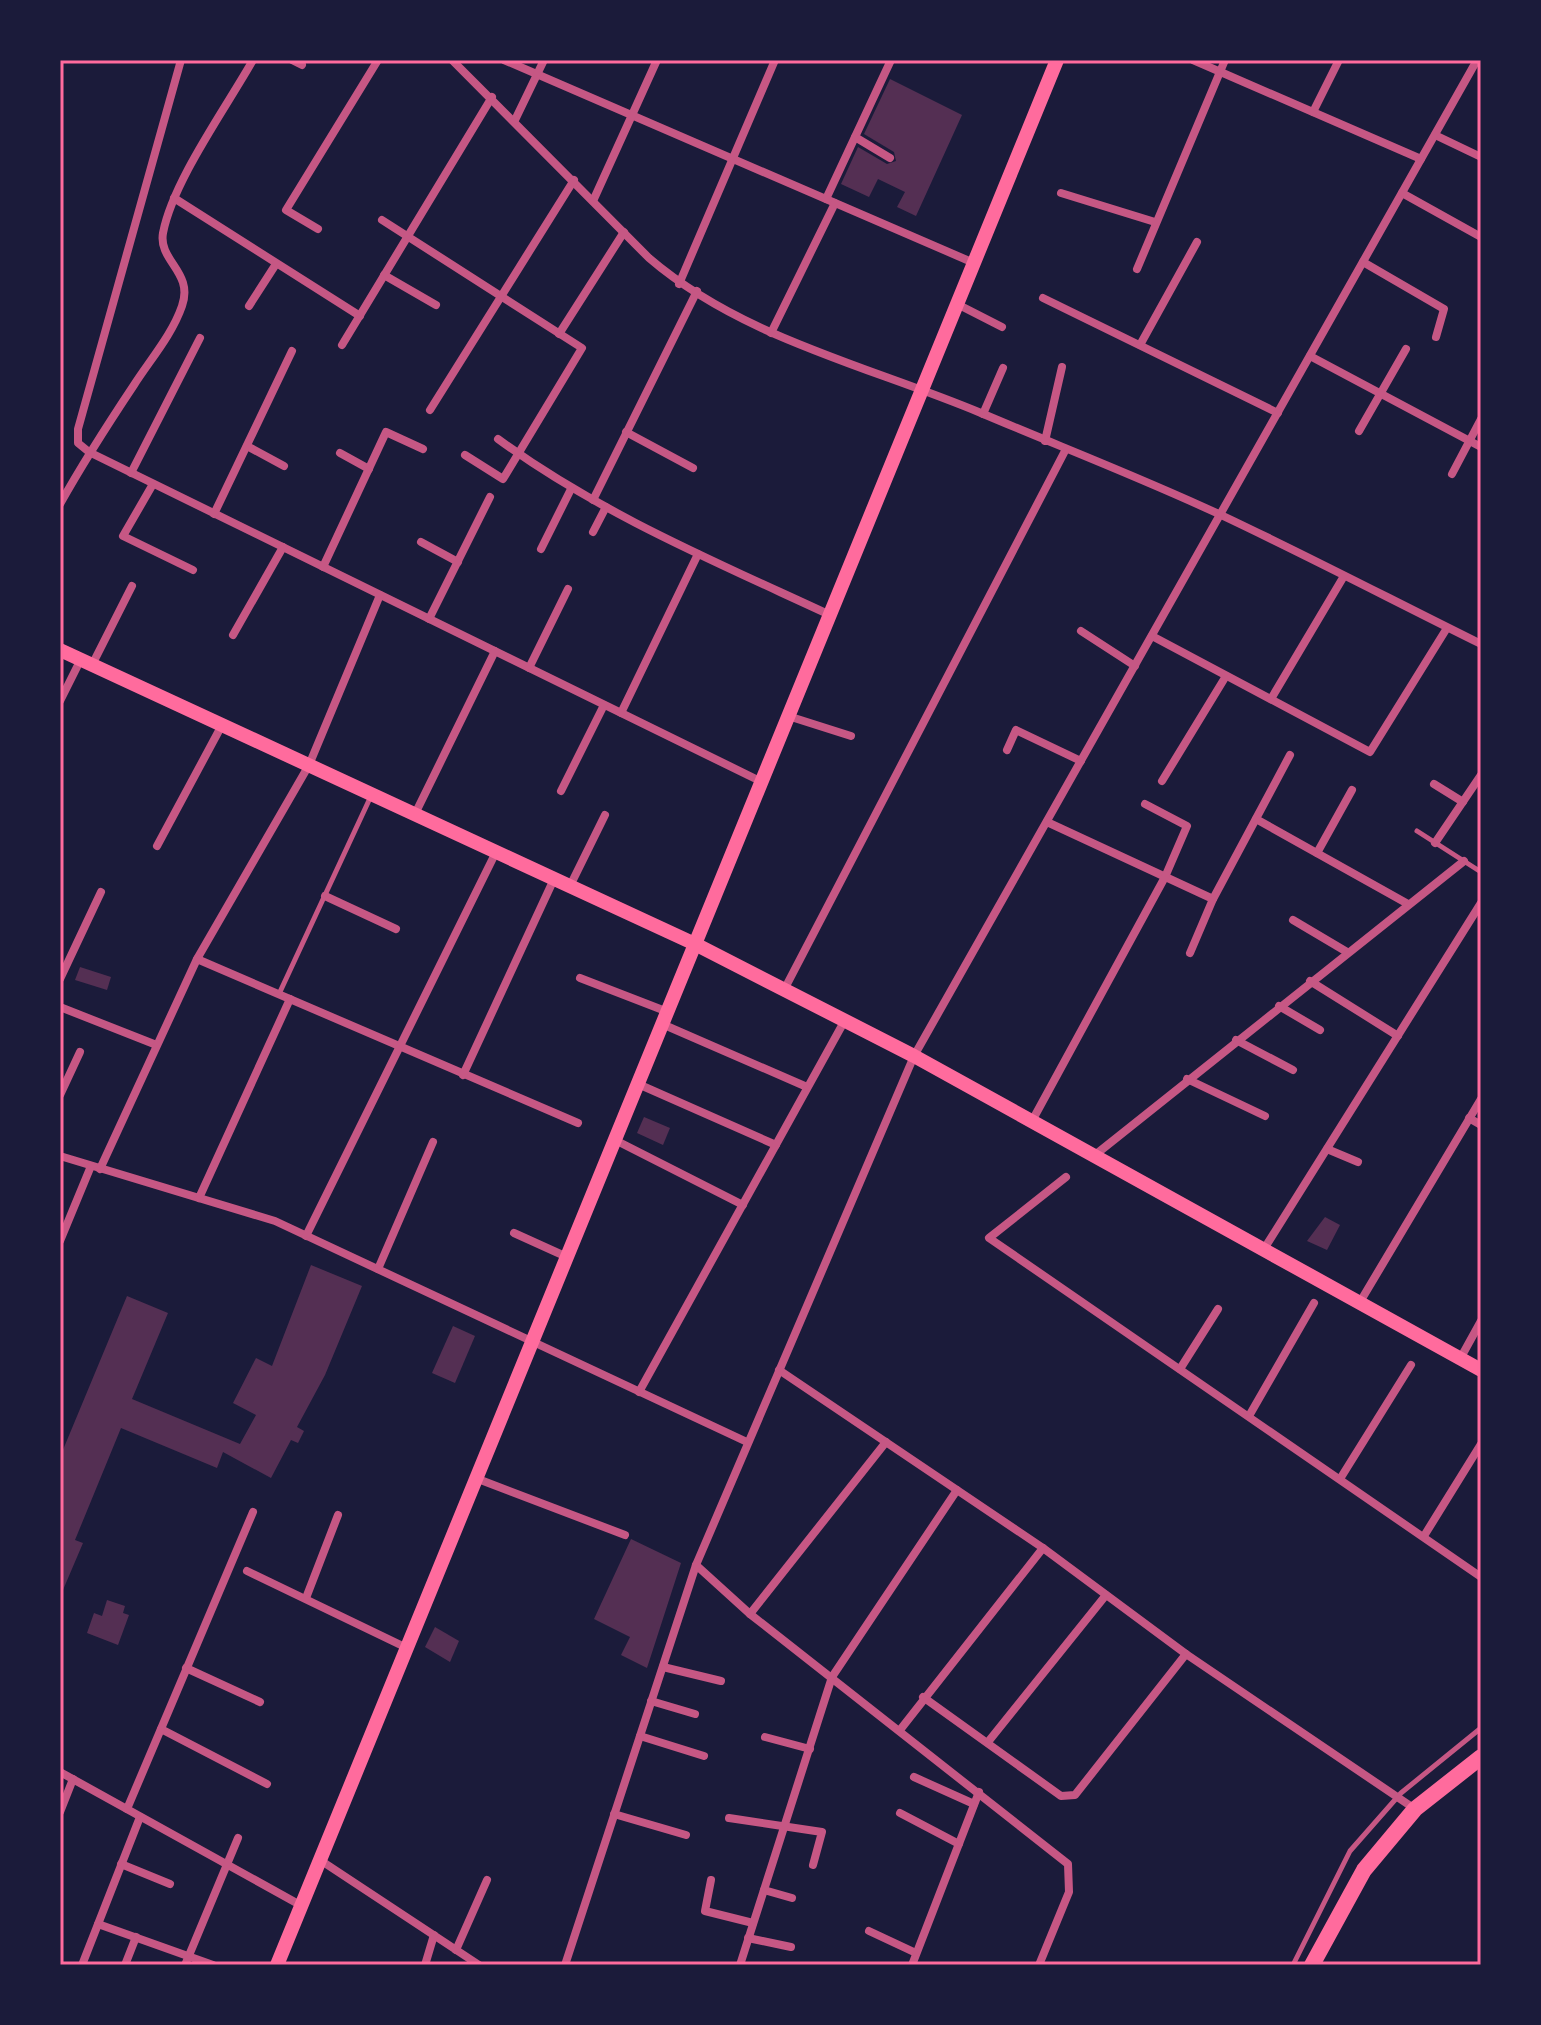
<svg xmlns="http://www.w3.org/2000/svg" width="1541" height="2025" viewBox="0 0 1541 2025" font-family="Roboto,sans-serif">
<style>
.building{fill:#542f53}
.lines{fill:none;stroke-linecap:round;stroke-linejoin:round}
.service{stroke:#c65784;stroke-width:5}
.minor{stroke:#c65784;stroke-width:8}
.secondary{stroke:#ff6b9d;stroke-width:14}
.primary{stroke:#ff6b9d;stroke-width:16}
.neatline{fill:none;stroke:#ff6b9d;stroke-width:3}
</style>
<rect width="100%" height="100%" fill="#1b1b3a"/>
<g class="building">
<path d="M890,79l72,36 -46,101 -19,-9 8,-15 -27,-13 -9,18 -28,-13 17,-37 29,17 9,-3 -2,-9 -30,-18z"/>
<path d="M80,967l31,10 -4,13 -32,-10z"/>
<path d="M644,1117l26,11 -7,17 -26,-12z"/>
<path d="M1325,1217l15,8 -13,25 -20,-9z"/>
<path d="M311,1265l51,21 -37,89 -28,52 7,4 -6,12 -7,-3 -20,38 -48,-26 -6,16 -96,-40 -46,112 8,3 -23,54v-140l67,-161 41,17 -36,86 108,45 16,-29 -23,-12 23,-45 16,8z"/>
<path d="M453,1326l22,10 -20,47 -23,-10z"/>
<path d="M631,1539l50,24 -34,105 -26,-13 9,-18 -36,-18z"/>
<path d="M107,1600l18,6 -2,7 6,2 -11,30 -31,-12 7,-20 8,3z"/>
<path d="M435,1627l24,14 -9,21 -25,-15z"/>
</g>
<g class="lines">
<g class="service">
<path d="M1417,831l64,41"/>
<path d="M279,994l92,-198"/>
<path d="M1293,1965l57,-114 51,-58 80,-65"/>
</g>
<g class="minor">
<path d="M181,60l-103,369v14l11,9 673,330"/>
<path d="M292,60l10,5"/>
<path d="M452,60l197,198c93,80 220,108 332,155 80,34 161,65 240,102 87,41 173,86 260,129"/>
<path d="M504,60l470,203"/>
<path d="M1193,60l228,99"/>
<path d="M1313,112l26,-52"/>
<path d="M515,120l29,-60"/>
<path d="M1435,135l46,22"/>
<path d="M855,137l35,21"/>
<path d="M1061,193l94,29"/>
<path d="M1402,193l79,44"/>
<path d="M174,198l186,118"/>
<path d="M826,199l65,-139"/>
<path d="M593,201l64,-141"/>
<path d="M382,220l200,128 -79,131 -38,-24"/>
<path d="M318,229l-32,-19 92,-150"/>
<path d="M1363,262l81,47 -8,28"/>
<path d="M1137,269l88,-209"/>
<path d="M384,275l52,30"/>
<path d="M679,284l96,-224"/>
<path d="M1043,298l235,115"/>
<path d="M957,304l45,23"/>
<path d="M249,306l27,-42"/>
<path d="M771,333l64,-130"/>
<path d="M559,334l65,-102"/>
<path d="M342,345l150,-248"/>
<path d="M1140,345l57,-103"/>
<path d="M1310,356l171,91"/>
<path d="M430,410l144,-230"/>
<path d="M983,414l20,-46"/>
<path d="M1359,431l47,-82"/>
<path d="M626,432l67,36"/>
<path d="M498,439c101,74 218,123 332,176"/>
<path d="M1045,441l17,-74"/>
<path d="M247,446l37,20"/>
<path d="M340,453l29,16"/>
<path d="M131,473l69,-135"/>
<path d="M1452,474l29,-55"/>
<path d="M153,484l-30,52 70,34"/>
<path d="M593,500l104,-209"/>
<path d="M60,504c23,-41 48,-80 74,-119 16,-25 38,-50 48,-79 12,-34 -24,-45 -19,-73 10,-52 63,-125 90,-173"/>
<path d="M214,514l78,-163"/>
<path d="M593,532l13,-25"/>
<path d="M421,542l37,20"/>
<path d="M541,549l30,-60"/>
<path d="M323,567l63,-135 37,17"/>
<path d="M429,619l61,-122"/>
<path d="M1081,631l54,35"/>
<path d="M233,635l50,-88"/>
<path d="M1152,636l218,116 77,-124"/>
<path d="M92,665l40,-79"/>
<path d="M529,668l39,-79"/>
<path d="M1271,699l73,-123"/>
<path d="M60,701l21,-42"/>
<path d="M621,713l77,-159"/>
<path d="M788,716l63,20"/>
<path d="M1007,750l9,-20 65,31"/>
<path d="M1162,781l64,-105"/>
<path d="M1434,784l29,18"/>
<path d="M561,791l43,-86"/>
<path d="M415,814l80,-163"/>
<path d="M1256,819l152,85"/>
<path d="M1047,822l166,77"/>
<path d="M1435,843l46,-68"/>
<path d="M157,846l65,-121"/>
<path d="M1317,853l35,-63"/>
<path d="M570,886l35,-71"/>
<path d="M325,896l71,33"/>
<path d="M1293,920l54,32"/>
<path d="M1190,953l23,-54 77,-144"/>
<path d="M197,959l381,164"/>
<path d="M580,978l88,34"/>
<path d="M60,979l41,-87"/>
<path d="M1310,981l88,55"/>
<path d="M784,990l282,-541"/>
<path d="M1279,1006l41,24"/>
<path d="M60,1007l94,37"/>
<path d="M662,1024l145,63"/>
<path d="M1236,1040l57,30"/>
<path d="M463,1075l91,-196"/>
<path d="M1187,1079l78,37"/>
<path d="M638,1084l138,61"/>
<path d="M60,1095l20,-43"/>
<path d="M1469,1118l12,7"/>
<path d="M1032,1121l133,-244 22,-51 -42,-22"/>
<path d="M615,1140l128,65"/>
<path d="M1327,1149l31,13"/>
<path d="M1095,1155l369,-294"/>
<path d="M60,1156l215,65 472,221"/>
<path d="M100,1169l97,-210 112,-194 71,-170"/>
<path d="M1066,1177l-77,61 492,339"/>
<path d="M199,1198l91,-199"/>
<path d="M514,1233l53,24"/>
<path d="M306,1236l190,-384"/>
<path d="M60,1241l31,-75"/>
<path d="M1264,1249l217,-346"/>
<path d="M378,1269l55,-127"/>
<path d="M1360,1302l121,-203"/>
<path d="M1460,1359l21,-38"/>
<path d="M1180,1369l38,-60"/>
<path d="M779,1370l264,178 143,106 229,155"/>
<path d="M639,1392l206,-372"/>
<path d="M1249,1416l65,-113"/>
<path d="M478,1479l147,56"/>
<path d="M1340,1479l71,-114"/>
<path d="M1424,1536l57,-92"/>
<path d="M696,1565l54,49 318,250 1,28 -30,73"/>
<path d="M247,1571l160,77"/>
<path d="M306,1598l32,-83"/>
<path d="M750,1614l136,-172"/>
<path d="M663,1667l58,14"/>
<path d="M186,1668l74,34"/>
<path d="M923,1697l138,99 14,-1 111,-141"/>
<path d="M651,1701l44,13"/>
<path d="M161,1729l106,55"/>
<path d="M900,1730l143,-182"/>
<path d="M640,1736l64,20"/>
<path d="M765,1737l45,12"/>
<path d="M988,1742l118,-147"/>
<path d="M60,1772l242,134"/>
<path d="M914,1777l60,27"/>
<path d="M127,1809l126,-297"/>
<path d="M60,1812l13,-33"/>
<path d="M900,1813l59,31"/>
<path d="M614,1814l72,21"/>
<path d="M729,1818l93,14 -9,33"/>
<path d="M320,1860l159,105"/>
<path d="M121,1864l49,20"/>
<path d="M711,1880l-6,31 48,12"/>
<path d="M764,1890l28,8"/>
<path d="M98,1924l115,41"/>
<path d="M869,1931l47,22"/>
<path d="M748,1938l43,9"/>
<path d="M456,1950l31,-70"/>
<path d="M82,1965l58,-148"/>
<path d="M125,1965l11,-28"/>
<path d="M185,1965l53,-127"/>
<path d="M425,1965l9,-30"/>
<path d="M565,1965l131,-400 218,-509 563,-996"/>
<path d="M740,1965l92,-288 125,-187"/>
<path d="M912,1965l67,-173"/>
</g>
<g class="secondary">
<path d="M60,650l635,294 219,112 567,314"/>
<path d="M277,1965l780,-1905"/>
</g>
<path class="primary" d="M1312,1965l52,-95 51,-61 66,-52"/>
</g>
<rect width="1541" height="2025" fill="none" stroke="#1b1b3a" stroke-width="124"/>
<rect x="62" y="62" width="1417" height="1901" class="neatline"/>
</svg>
